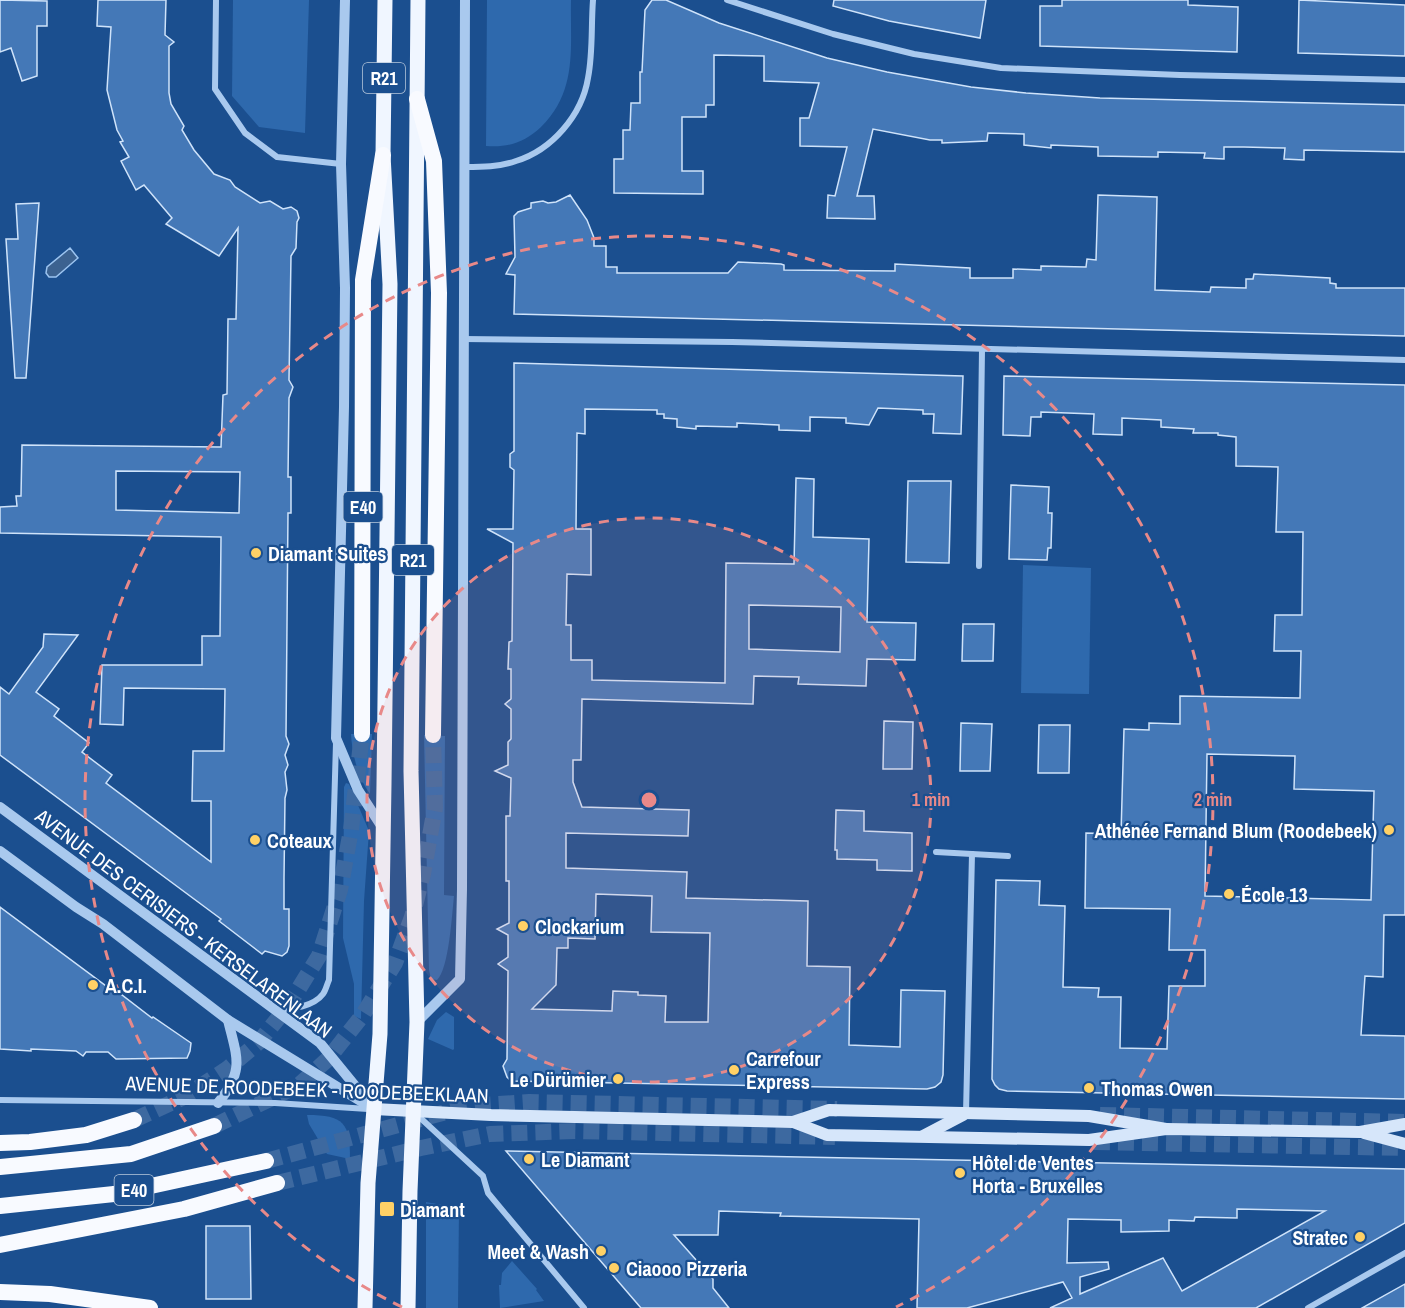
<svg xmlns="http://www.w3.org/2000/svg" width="1405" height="1308" viewBox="0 0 1405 1308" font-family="'Archivo Narrow',sans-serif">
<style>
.green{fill:#2e69ad}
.water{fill:#3c6290;stroke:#9cc4f0;stroke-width:1.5}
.building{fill:#4478b7;stroke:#cfe3fa;stroke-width:1.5;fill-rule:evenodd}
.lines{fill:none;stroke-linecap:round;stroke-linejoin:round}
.trunk-tunnel{stroke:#3d69a0;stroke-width:16;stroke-dasharray:16 8;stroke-linecap:butt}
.minor{stroke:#a9c9ee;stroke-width:6}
.tertiary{stroke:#a9c9ee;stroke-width:10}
.secondary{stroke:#d6e6fa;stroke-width:12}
.primary{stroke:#f0f6ff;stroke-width:15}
.trunk{stroke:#f8faff;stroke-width:16}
.ring{fill:none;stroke:#e88989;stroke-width:3;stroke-dasharray:10 8}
.poi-dot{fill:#ffd166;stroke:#1b4f8f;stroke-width:2}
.labels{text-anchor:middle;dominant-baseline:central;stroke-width:4.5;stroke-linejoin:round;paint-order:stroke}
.shield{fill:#1b4f8f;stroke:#bbcadd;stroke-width:1.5}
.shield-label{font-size:18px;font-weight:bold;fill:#fff}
.poi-label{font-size:20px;font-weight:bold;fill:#fff;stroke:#1b4f8f;text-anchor:start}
.street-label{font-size:20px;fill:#fff;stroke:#1b4f8f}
.centre{fill:#e88989;stroke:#1b4f8f;stroke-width:3}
.ring-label{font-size:18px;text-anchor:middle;font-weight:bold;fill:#e88989;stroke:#1b4f8f;stroke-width:4.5;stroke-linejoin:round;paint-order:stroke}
</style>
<rect width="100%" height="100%" fill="#1b4f8f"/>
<g class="green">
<path d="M233,0h76l-4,133 -46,-6 -27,-31z"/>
<path d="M487,0h84c-1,48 7,90 -30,127 -16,15 -33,21 -55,19z"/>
<path d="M1023,565l68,3 -2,126 -68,-1z"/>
<path d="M351,734h21l-2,60c-12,-16 -18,-40 -19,-60z"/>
<path d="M424,735l21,1 -1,159 10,1c-2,18 -5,73 -17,84l-6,-1 -2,-9z"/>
<path d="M346,783l3,1 20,47 -5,70 -3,118 -7,-3v-32l-11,-46 1,-151z"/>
<path d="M446,1012l8,5v32l-1,1 -25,-11 9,-19z"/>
<path d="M307,1115c37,0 43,8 43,44l-23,-5 -18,-30z"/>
<path d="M426,1202l33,6 -1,100h-32z"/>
<path d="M512,1261l25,28 -1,1 8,11 -44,7 -1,-23h2l1,-12z"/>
</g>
<path class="water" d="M70,248l8,10 -22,19h-7l-3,-4 1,-6z"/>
<g class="building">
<path d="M0,0l47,1v25h-10v50l-15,5 -11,-33 -11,4z"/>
<path d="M98,0h68l-1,35 9,7 -5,4v47l2,11 13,22 -2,4 12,20 20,24 16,6 5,7 25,16 10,-2 13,8 8,-2 6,4 2,7 -2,4 -1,26 -5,8 -2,124 4,7 -4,11 -1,79h3v36h-3l-2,223 3,8 -4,11 3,10 -3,7 2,18 -2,8 -1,80v31h5v37l-2,6 -5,4 -17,-5 -3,3 -43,-33 2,-2 -221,-164v-68l9,7 34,-47 1,-13 34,1 -42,57 23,17 -5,7 35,27 -7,9 30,23 -6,8 105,79v-61h-19l1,-50h31l1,-62 -101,-1 -1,37 -23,-1 2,-59h100v-29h18l1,-99 -221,-4v-26l17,-1 -1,-10h5l1,-51 199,2 2,-52 4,-1 1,-75h8l2,-91 -19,28 -53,-32 6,-6 -28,-33 -8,5 -15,-29 8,-4 -9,-15 3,-1 -6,-11 -10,-40 4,-63 -14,-1zM116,471l124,1 -1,41 -123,-3z"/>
<path d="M652,0h14l53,23 108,35 60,14 84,15 55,6 74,5 305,7v47l-101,-2v10l-20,-1 1,-11 -41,-1h-20v12l-20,-1 1,-5 -47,-1v5l-60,-1v-9l-47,-2v3l-27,-3v-11l-36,-1 -1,8 -45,2v-3h-12l-57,-11 -16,67h17l1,23 -48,-1 1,-23 7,1 12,-49 -47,-1v-28h9l10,-35 -55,-2v-25l-50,-1v50h-8v12h-24v54h21v23l-89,-1v-34h9v-29h7l1,-27h9v-31h2l3,-62z"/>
<path d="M834,0h152l-6,38 -91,-17 -56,-15z"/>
<path d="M1062,0h126v5l50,2 -1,45 -197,-6v-40h22z"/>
<path d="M1299,0l106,5v51l-107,-3z"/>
<path d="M570,195l17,25 7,18v8h12v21h11v6h111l10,-11 43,2 3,1v5l111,1v-7l75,4v10h43v-9l28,1v-4l45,1 1,-8 9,1 2,-65 59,2 -2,93 55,2 1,-5 35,1v-9h7l1,-5 76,4v5l6,1v4h69v48l-891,-22 1,-39 -9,-1 9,-17 -1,-41 4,-4 13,-4v-5l12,-2 5,2 8,-1z"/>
<path d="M39,203l-13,175h-11l-9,-139h12l-2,-35z"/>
<path d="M514,363l449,13 -2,58 -28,-1 1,-19h-11v-4l-45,-2 -9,17 -23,-2v-5l-36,-1v14l-31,-1v-5l-42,-2v4l-41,-1v3l-19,-2v-8l-13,-1v-4h-7v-4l-72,-1v25l-8,-1 -1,96h15v46l-24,-1 -1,51h5v35h21v20l133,3 1,-120 68,1 2,-86 18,1 -1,58 56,2 -2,83 49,1 -1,37 -48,-1 -1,27 -68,-2 1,-7 -45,-1 -1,28 -171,-5 -1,61h-8v22l9,25 107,3 -1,26 -122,-3v35l121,4 -1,26 122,3 -1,65 43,1 -1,78 51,2 1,-57 44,1 -2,84 -2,7 -6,5 -8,2 -416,-8 -4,-4 -4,-11 4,-7 1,-88 -10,-7 10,-7v-22l-11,-6 12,-6v-42h-3v-65h4l1,-38 -16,-7 13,-6v-23l3,-3v-30l-6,-5 6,-5v-30h-3l1,-27 3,-1 1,-98 -26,-14h26l1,-59 -4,-3v-13l4,-3zM749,605l92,2 -1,45 -91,-3zM596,894l56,2 -1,36 59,1 -2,89h-43l1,-26 -28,-1v-3l-25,-1 -1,20 -80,-2 24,-24 1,-37h11v-10l27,1z"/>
<path d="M1004,376l401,9v530h-21l-1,62 -18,-1 -4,59 44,1v63l-398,-8 -8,-2 -4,-4 -3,-6 4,-199 44,1 -1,24 26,1 -2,81 36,1 -1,9h23l-1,51 47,1 2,-63h36v-36h-36l1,-41 -85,-1 1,-75 35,1 3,-105 25,1v-7l31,1v-28l120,2 1,-47h-27l1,-36h27l1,-83h-27l2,-65 -42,-1v-29l-18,-2v-2h-25l1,-4 -33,-2v-7l-39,-2v17l-29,-1 1,-20 -53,-2v5h-10l-1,19 -27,-1zM1207,754l88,2 -1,33 80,2 -3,109 -166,-4z"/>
<path d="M908,481h43l-2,82 -43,-1z"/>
<path d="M1011,485l38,2 -1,26h4l-1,35h-3l-1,12 -38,-1z"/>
<path d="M963,624h31l-1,37h-31z"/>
<path d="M884,721l29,1 -1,47h-29z"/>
<path d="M961,723l31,1 -2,47h-30z"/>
<path d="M1039,725h31l-1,48h-31z"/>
<path d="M836,810l28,1v20l48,2v38l-35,-1v-10l-40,-1v-9h-2z"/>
<path d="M0,907l117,87 1,-2 34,26 1,-1 38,26 -1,8 -3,7 -71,1 -8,-7h-22l-3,4 -7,-5 -45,-2v2l-31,-2z"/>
<path d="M506,1151l899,18v54l-149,85h-206l22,-10 -9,-16 -96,26h-50l2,-89 -139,-3 1,-3 -62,-2 -1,24h-44l39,44v9l16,20h-88zM1237,1209l88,2 -143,80 -19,-33 -83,36v-17l29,-8 -1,-7 -41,1 1,-44 53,1v12l48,-1v-11l25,1 1,-4 42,1z"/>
<path d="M206,1226h44l1,73h-45z"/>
<path d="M1405,1284v24h-43z"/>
</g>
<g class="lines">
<g class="trunk-tunnel">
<path d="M1100,1115l305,7"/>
<path d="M134,1120l50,-23 43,-28 32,-27 29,-36 31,-50 21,-66 11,-60 11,-96"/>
<path d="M214,1126l85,-41 29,-26 34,-43 33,-53 17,-46 11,-43 12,-66 -2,-73"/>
<path d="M1094,1142l311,6"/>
<path d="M266,1161l191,-52 27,-4 45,-3 308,7"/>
<path d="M277,1183l144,-35 69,-14 85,-3 260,6"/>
</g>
<g class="minor">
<path d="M216,0l-1,89 30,44 32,24 64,7"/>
<path d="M727,0l106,34 81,20 87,14 179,7 225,5"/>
<path d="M465,167c17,0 34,0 51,-6 36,-11 66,-46 72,-83 5,-25 3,-52 5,-78"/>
<path d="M463,339l269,3 673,18"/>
<path d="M979,566l3,-216"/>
<path d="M936,852l72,4"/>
<path d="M278,1009c14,1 36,-3 45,-15 3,-4 4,-10 6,-14l7,-237"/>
<path d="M0,1100l275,3 93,6"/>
<path d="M415,1113l68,63 5,17 96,115"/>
<path d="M966,1113l6,-259"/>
<path d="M1308,1308l97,-55"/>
</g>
<g class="tertiary">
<path d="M345,0l-4,164 4,124 -1,119 -8,331 22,52 24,37"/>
<path d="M0,807l320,236 54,66"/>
<path d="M0,851l76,56 27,17 125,96 139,85"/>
<path d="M417,1022l43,-43 2,-90 3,-889"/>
<path d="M218,1103c27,-33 19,-45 10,-83"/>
</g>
<g class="secondary">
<path d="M374,1109l117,6 302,7 36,-12 260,6 77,13"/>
<path d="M793,1122l34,13 262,5 77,-11 194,3 45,-8"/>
<path d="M1364,1133l41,11"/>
<path d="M923,1136l40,-21"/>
</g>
<g class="primary">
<path d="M365,1308l3,-125 12,-149 4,-250 6,-500 -7,-129 2,-155"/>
<path d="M408,1308l2,-117 7,-169 -6,-251 7,-771"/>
</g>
<g class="trunk">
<path d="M417,99l17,62 5,132 -6,442"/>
<path d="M362,734l1,-454 20,-125"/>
<path d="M0,1143l30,-1 56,-7 48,-15"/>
<path d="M0,1167l131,-13 83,-28"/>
<path d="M0,1206l114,-12 152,-33"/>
<path d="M0,1245l184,-36 93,-26"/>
<path d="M0,1292l50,2 100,14"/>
</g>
</g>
<circle cx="649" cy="800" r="282" fill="#e88989" fill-opacity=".12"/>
<g class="ring">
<circle cx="649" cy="800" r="282"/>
<path d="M402 1307A564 564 0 1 1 896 1307"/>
</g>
<g class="poi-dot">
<circle cx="256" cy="553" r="6"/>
<circle cx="1389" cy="830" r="6"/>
<circle cx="255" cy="840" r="6"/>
<circle cx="1229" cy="894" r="6"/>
<circle cx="523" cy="926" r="6"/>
<circle cx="93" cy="985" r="6"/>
<circle cx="734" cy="1070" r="6"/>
<circle cx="618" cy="1079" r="6"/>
<circle cx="1089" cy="1088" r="6"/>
<circle cx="529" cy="1159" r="6"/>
<circle cx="960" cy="1173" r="6"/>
<rect x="379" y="1201" width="16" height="16" rx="3"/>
<circle cx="1360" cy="1237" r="6"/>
<circle cx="601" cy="1251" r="6"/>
<circle cx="614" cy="1268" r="6"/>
</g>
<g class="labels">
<g class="shield">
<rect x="363" y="63" width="42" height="30" rx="4.5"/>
<rect x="343.5" y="492" width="39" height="30" rx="4.5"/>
<rect x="392" y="545" width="42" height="30" rx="4.5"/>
<rect x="114.5" y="1175" width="39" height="30" rx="4.5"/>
</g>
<g class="shield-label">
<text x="384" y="78">R21</text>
<text x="363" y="507">E40</text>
<text x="413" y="560">R21</text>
<text x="134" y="1190">E40</text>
</g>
<g class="poi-label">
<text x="268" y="553">Diamant Suites</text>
<text x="1377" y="830" text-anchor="end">Athénée Fernand Blum (Roodebeek)</text>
<text x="267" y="840">Coteaux</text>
<text x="1241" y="894">École 13</text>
<text x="535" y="926">Clockarium</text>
<text x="105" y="985">A.C.I.</text>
<text x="746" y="1058">Carrefour<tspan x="746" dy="23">Express</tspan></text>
<text x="606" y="1079" text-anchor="end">Le Dürümier</text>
<text x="1101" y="1088">Thomas Owen</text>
<text x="541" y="1159">Le Diamant</text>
<text x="972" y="1162">Hôtel de Ventes<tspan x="972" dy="23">Horta - Bruxelles</tspan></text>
<text x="400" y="1209">Diamant</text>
<text x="1348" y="1237" text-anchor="end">Stratec</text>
<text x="589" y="1251" text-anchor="end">Meet &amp; Wash</text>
<text x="626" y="1268">Ciaooo Pizzeria</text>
</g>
<g class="street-label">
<text transform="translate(184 923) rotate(37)">AVENUE DES CERISIERS - KERSELARENLAAN</text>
<text transform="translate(307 1089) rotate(2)">AVENUE DE ROODEBEEK - ROODEBEEKLAAN</text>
</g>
</g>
<circle cx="649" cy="800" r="9" class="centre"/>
<g class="ring-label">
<text x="931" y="806">1 min</text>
<text x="1213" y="806">2 min</text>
</g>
</svg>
